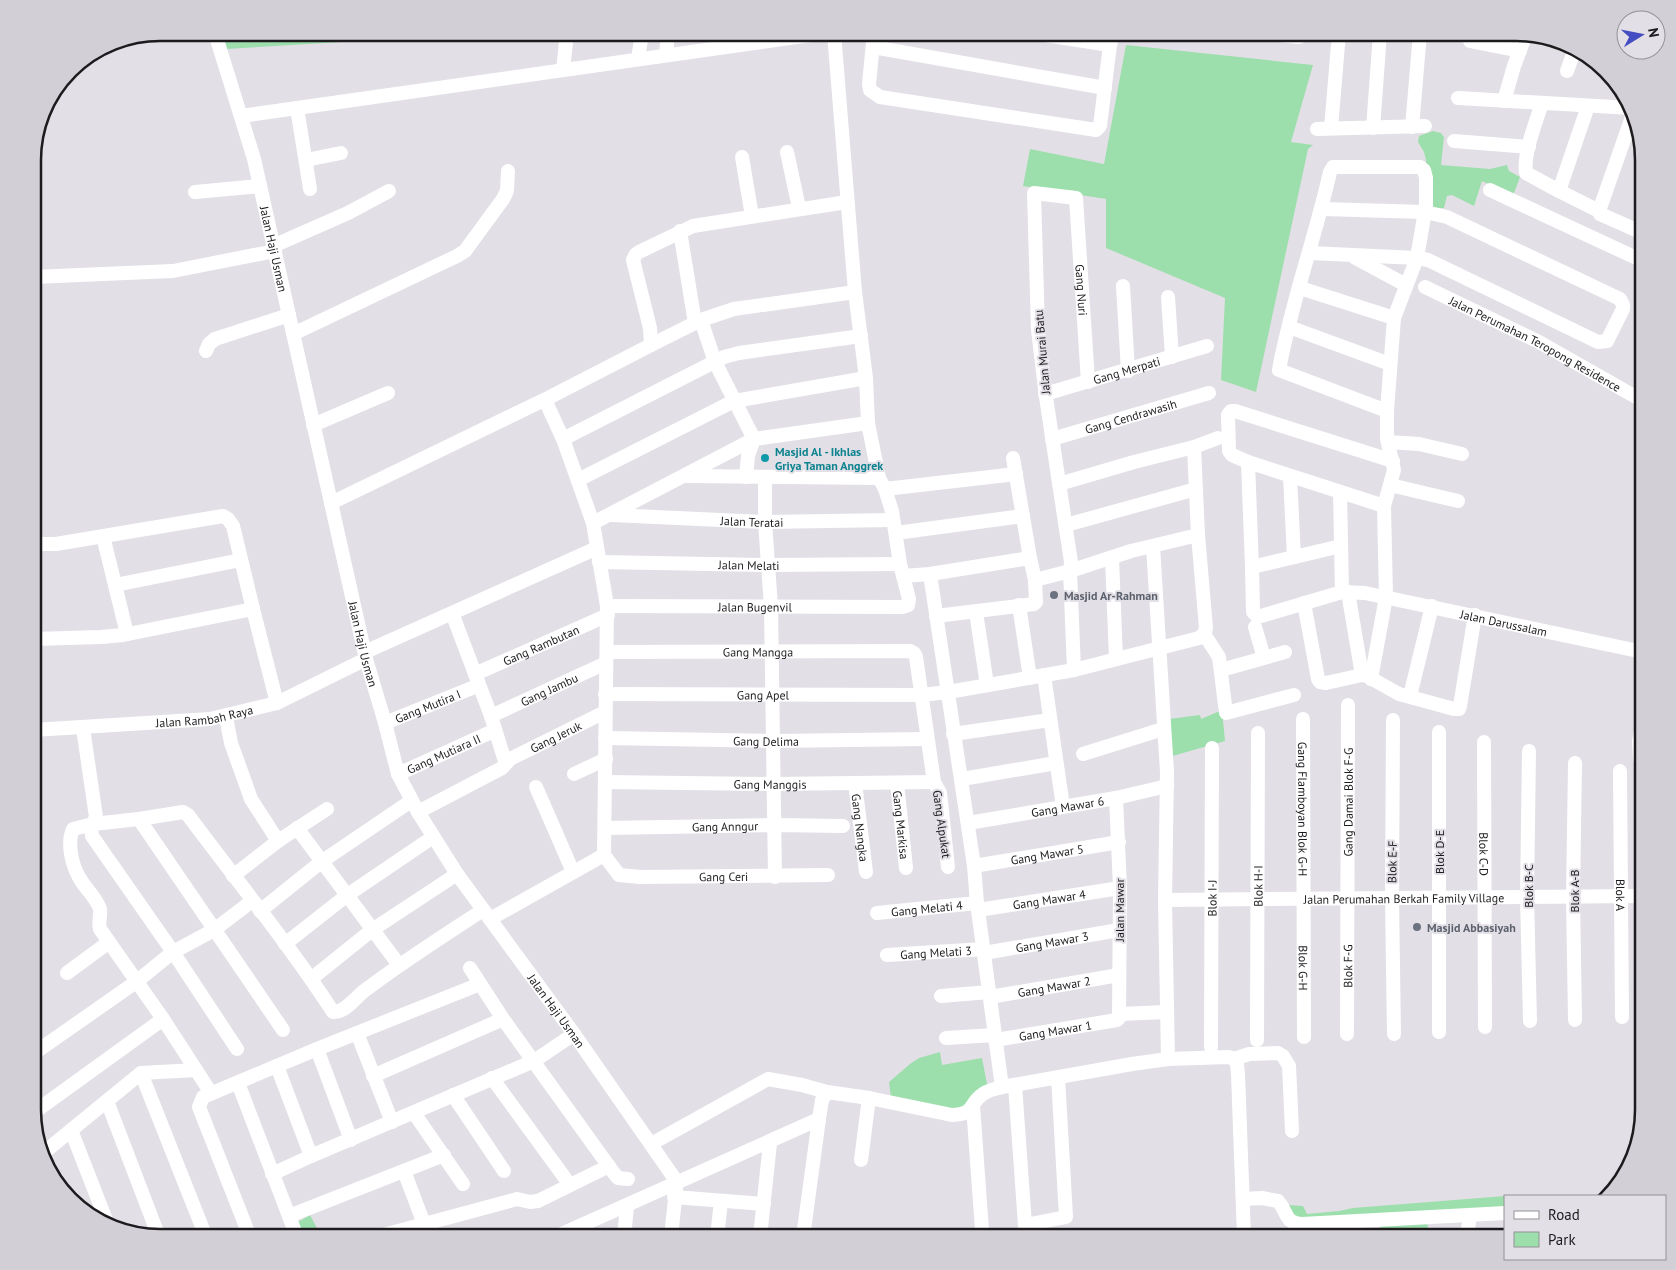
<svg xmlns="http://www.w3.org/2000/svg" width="1676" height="1270" viewBox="0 0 1676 1270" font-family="'PT Sans',sans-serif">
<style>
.green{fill:#9ddfac}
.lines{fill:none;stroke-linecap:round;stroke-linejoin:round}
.minor{stroke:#fff;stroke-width:14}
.culture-dot{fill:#0f9aa8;stroke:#e3dfe6;stroke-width:2}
.worship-dot{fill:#6b7280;stroke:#e3dfe6;stroke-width:2}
.labels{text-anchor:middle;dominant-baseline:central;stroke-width:4;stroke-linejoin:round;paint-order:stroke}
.street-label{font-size:12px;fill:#1d1b1e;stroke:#e3dfe6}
.culture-label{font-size:12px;font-weight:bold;fill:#0d838f;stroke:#e3dfe6;text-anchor:start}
.worship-label{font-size:12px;font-weight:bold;fill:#5b616d;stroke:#e3dfe6;text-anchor:start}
.rim{fill:none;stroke:#1d1b1e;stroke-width:2.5}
</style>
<rect width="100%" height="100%" fill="#e3dfe6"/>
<g class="green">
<path d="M221,33h241l-1,2 -235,14z"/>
<path d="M1126,45l187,20 -22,77 22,3 -5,4 -52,243 -35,-12 4,-82 -119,-50v-49l-83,-13 7,-37 74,15z"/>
<path d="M1433,131l8,2 3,4 -3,28 49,4 17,-4 2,6 11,6 -6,16 -2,2 -30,-14 -8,25 -22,-11 -5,1 -3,12 -15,1 -3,-49 -2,-8 -6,-10 1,-6z"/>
<path d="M1222,710l3,31 -56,16v-38l31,-4 1,4z"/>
<path d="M940,1052l2,13 40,-7 5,26 9,-2 -33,29 -72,-13 -2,-16 21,-18 9,-6z"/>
<path d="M1505,1196v14l-209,9 -8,-14 15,1 4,8 32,-3 14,-3z"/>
<path d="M310,1215l11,21 -4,1h-12l-7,-15z"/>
<path d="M1424,1223l4,2v12h-48v-10l4,-2z"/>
</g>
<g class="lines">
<g class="minor">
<path id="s1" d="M215,33l39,126 112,500 19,64 13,51 20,38 39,62 117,160 103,148"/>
<path d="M874,33l-5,51 1,6 10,7 216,33 4,-4 10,-81 3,-12"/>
<path d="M1032,33l78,12"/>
<path d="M1258,33l40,4 3,-1 2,-3"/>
<path d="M1470,41l50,10"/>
<path d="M873,47l232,41"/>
<path d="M718,48l1,-15"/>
<path d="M666,55l2,-22"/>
<path d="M638,59l4,-26"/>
<path d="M563,70l4,-37"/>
<path d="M1567,71l8,-22"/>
<path d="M1458,98l173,10"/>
<path d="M1504,101l10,-35 12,-32"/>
<path d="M1542,103c-6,19 -19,51 -16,70l33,18 40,20 1,3 43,19"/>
<path d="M297,108l13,81"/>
<path d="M241,116l584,-83"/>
<path d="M1412,127l8,-94"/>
<path d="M1331,128l8,-95"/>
<path d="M1373,128l7,-95"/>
<path d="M1317,129l108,-3"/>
<path d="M1454,141l75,6"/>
<path d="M787,152l12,56"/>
<path d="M742,157l10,59"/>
<path d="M306,160l35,-7"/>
<path d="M1490,190l153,71"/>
<path d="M1559,191l29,-85"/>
<path d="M195,192l65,-6"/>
<path d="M1599,211l34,-97"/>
<path d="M680,231l15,92"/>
<path d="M273,246l75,-33 41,-22"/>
<path d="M1310,253l107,5 11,2 170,82 9,-1 16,-32v-4l-3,-6 -173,-82 -22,-5 -103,-3"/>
<path d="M1354,257l52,28"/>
<path d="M33,277l140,-6 102,-20"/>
<path d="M1123,286l5,85"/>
<path id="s2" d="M1425,287l114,55 104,59"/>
<path d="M1300,288l94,30"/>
<path d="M1168,297l4,60"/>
<path d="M701,320l14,42 39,77 -6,17 -2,21"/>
<path d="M1289,327l101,37"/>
<path d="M293,334l164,-78 8,-5 38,-52 4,-8 1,-20"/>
<path d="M651,345l50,-25 33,-11 121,-17"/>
<path d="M206,351l3,-7 6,-5 74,-24"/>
<path id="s3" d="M1045,394l162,-48"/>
<path id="s4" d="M545,400l18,39 30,84 14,83 -3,249 15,20 21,2 188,-2"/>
<path d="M313,425l75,-32"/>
<path d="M563,439l161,-82 15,-4 122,-17"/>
<path id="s5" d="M1052,439l157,-46"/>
<path d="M1388,442l31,2 43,10"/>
<path d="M1248,462l4,105 89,-21"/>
<path d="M687,476l192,2"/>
<path d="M1290,476l4,81"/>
<path d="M765,478v44l6,85 4,270"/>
<path d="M578,480l156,-79 132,-23"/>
<path d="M1059,484l75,-22 60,-15 24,-9"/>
<path d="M1390,485l68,16"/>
<path d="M885,489l131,-15"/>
<path id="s6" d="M1340,492l2,100 23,1 278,59"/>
<path d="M331,503l217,-105 103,-53 -1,-17 -17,-68 3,-6 3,-2 54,-26 154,-24"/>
<path d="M1384,506l-136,-44 -16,-7 -3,-4 -1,-36 3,-4h4l158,50"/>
<path id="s7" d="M612,515l153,7 128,-2"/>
<path d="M593,523l161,-84 114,-16"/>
<path d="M1066,525l130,-36"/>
<path d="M896,533l127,-17"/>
<path d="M103,536l24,98"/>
<path d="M33,544h23l167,-28 5,3 5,7 20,83"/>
<path d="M1153,546l14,226 -2,128 3,159"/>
<path d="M1112,558l4,101"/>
<path id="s8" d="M599,562l169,3 132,-1"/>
<path d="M1252,567l1,45 3,3 5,1 81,-24"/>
<path d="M930,574l44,292 3,37 25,184"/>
<path d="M903,576l27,-2 100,-16"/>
<path d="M1035,580l35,-9 61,-20 67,-16"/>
<path d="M115,585l126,-25"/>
<path d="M1348,592l14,83 5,1 32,18 55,15h5l1,-3 15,-91"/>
<path d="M1304,603l14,76 2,3 6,1 36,-8"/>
<path d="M1019,605l11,73"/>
<path id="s9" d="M607,606l295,1 6,-2 1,-6 -9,-35 -8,-53 -7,-22 -6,-11 -11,-55 -2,-45 -11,-86 -21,-259"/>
<path d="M976,612l11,73"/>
<path id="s10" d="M452,613l39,103 13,42 6,1 95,-47"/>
<path d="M936,616l98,-12 2,-2 -1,-22 -5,-22 -17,-100"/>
<path d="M1255,627l9,31"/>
<path d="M1204,634l15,23 7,56 68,-18"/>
<path d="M33,639l68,-2 22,-2 130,-26 24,94"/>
<path d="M365,652l232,-104"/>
<path id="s11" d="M607,652l303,-1 4,2 2,4 18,125"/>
<path id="s12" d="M1074,670l-4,-99 1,-9 -25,-165 -8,-67 -4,-137 42,5 12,184"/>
<path d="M1221,670l64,-18"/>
<path id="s13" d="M475,674l133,-59"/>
<path d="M1044,675l19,132"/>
<path d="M1371,679l15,-82 -2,-91 10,-36 -7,-31v-28l7,-93 23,-60 9,-53v-27l-2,-8 -4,-3h-87l-3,5c-15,67 -39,131 -51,198l108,41"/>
<path id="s14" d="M605,694l316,1 27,-3 126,-22 125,-32 5,-4 2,-6 -8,-93 -4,-88"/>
<path d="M1410,696l22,-90"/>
<path id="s15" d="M491,716l115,-53"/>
<path d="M226,717l5,26 20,56 27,42"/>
<path id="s16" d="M1303,719l1,318"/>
<path d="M1393,720l-1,178 2,136"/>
<path d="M1643,722l-4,19 1,18 3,2"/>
<path id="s17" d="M385,723l87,-35"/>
<path d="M83,728l13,89 -5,11 1,8 81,116 64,97"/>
<path id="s18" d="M33,730l177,-11 67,-16 89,-44"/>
<path d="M1439,732v300"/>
<path d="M953,734l97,-14"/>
<path id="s19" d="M605,738l168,3 154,-2"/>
<path id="s20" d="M1484,742l1,285"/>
<path d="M1529,751l-2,146 3,124"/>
<path d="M1083,754l80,-25"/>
<path d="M1575,763l-2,134 2,123"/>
<path id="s21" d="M1620,771l2,246"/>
<path id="s22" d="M398,774l91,-41"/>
<path d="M574,774l32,-15"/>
<path d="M962,779l94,-16"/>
<path id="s23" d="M606,782l168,2 160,-2"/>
<path d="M934,782l6,11 8,74"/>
<path id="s24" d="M855,783l11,89"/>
<path id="s25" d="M897,783l9,85"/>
<path d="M536,787l37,85"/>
<path d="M418,812l84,-44 8,-9"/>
<path d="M139,819l144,211"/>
<path id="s26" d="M968,823l148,-25 51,-12"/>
<path d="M297,828l102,137"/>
<path id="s27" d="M606,828l169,-3 68,1"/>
<path id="s28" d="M974,866l145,-24"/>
<path d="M233,876l45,-35 49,-32"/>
<path id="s29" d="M1165,900l478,-4"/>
<path id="s30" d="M978,910l142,-22"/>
<path d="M260,911l61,-49 90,-61"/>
<path id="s31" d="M877,913l100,-10"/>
<path d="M490,919l114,-64"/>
<path d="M285,944l61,-48 87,-59"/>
<path id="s32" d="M984,953l135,-23"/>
<path id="s33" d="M887,955l97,-6"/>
<path d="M470,968l33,51 110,153 5,6 10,1"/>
<path d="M67,973l42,-31"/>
<path d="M311,979l61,-49 85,-56"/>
<path d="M941,996l48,-4"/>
<path id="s34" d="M990,997l129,-22"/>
<path d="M1120,1014l46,-2"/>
<path d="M357,1033l35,89"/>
<path id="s35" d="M1347,1034l1,-329"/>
<path d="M946,1038l48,-3"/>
<path id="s36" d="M995,1040l122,-20 2,-2 1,-130 -4,-90"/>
<path id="s37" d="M1257,1040l1,-307"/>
<path id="s38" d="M1211,1047l1,-299"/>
<path d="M317,1049l34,91"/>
<path d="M33,1054l103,-72 37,-30 41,-22 38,-29"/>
<path d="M1234,1059l15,-5 29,-1 5,3 6,10 3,65"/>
<path d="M277,1066l34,90"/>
<path d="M141,1073l65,164"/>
<path d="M373,1076l130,-57"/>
<path d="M492,1078l78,107"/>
<path d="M238,1083l59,154"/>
<path d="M1015,1085l10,140 41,-8 -8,-140"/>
<path d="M211,1093l-48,-74 -63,-90c-2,-7 1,-13 0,-20 -3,-10 -12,-18 -18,-27 -9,-13 -16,-37 -9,-53l20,-5 46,-5 44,-7 5,3c49,66 101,129 145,197 12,1 22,-14 31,-21 38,-29 79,-55 119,-81"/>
<path d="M453,1095l51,76"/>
<path d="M107,1101l52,136"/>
<path d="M973,1106l9,124"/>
<path d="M33,1113l130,-94"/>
<path d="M414,1113l49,71"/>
<path d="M71,1130l37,95"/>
<path d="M651,1144l117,-65 34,6 25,7 42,6 83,17c24,-1 16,-11 31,-21 5,-4 13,-5 19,-7l130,-23 36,-5 61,-2 5,2 3,5 1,10 6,163"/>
<path d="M42,1154l99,-81 55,-3"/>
<path d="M861,1160l8,-62"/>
<path d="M404,1171l25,66"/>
<path d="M272,1174l39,-18 223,-95 40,-27"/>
<path d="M674,1197l90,7"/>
<path d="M1243,1199l19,-1 16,3c10,11 6,22 24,23l203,-11"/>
<path d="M289,1216l155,-61"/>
<path d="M1297,1224v11l77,2"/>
<path d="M250,1237l-51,-130 4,-10 114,-48 163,-65"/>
<path d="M376,1237l141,-38 13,3 8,-1 71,-35"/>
<path d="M555,1237l264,-118 3,-19 5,-8"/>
<path d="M624,1237l3,-31"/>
<path d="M671,1237l5,-47"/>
<path d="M717,1237l4,-36"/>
<path d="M760,1237l10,-94"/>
<path d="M803,1237l16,-118"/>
<path d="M1467,1237l3,-22"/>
</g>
</g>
<circle class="culture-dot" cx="765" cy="458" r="5"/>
<g class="worship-dot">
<circle cx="1054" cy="595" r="5"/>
<circle cx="1417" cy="927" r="5"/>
</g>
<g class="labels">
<g class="street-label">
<text stroke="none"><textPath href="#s1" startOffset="224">Jalan Haji Usman</textPath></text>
<text stroke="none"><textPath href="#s12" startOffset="614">Gang Nuri</textPath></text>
<text stroke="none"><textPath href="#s2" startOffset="124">Jalan Perumahan Teropong Residence</textPath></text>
<text transform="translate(1042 352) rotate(-95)">Jalan Murai Batu</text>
<text stroke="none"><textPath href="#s3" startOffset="85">Gang Merpati</textPath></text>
<text stroke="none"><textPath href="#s5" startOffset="82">Gang Cendrawasih</textPath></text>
<text stroke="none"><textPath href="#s7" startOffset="140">Jalan Teratai</textPath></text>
<text stroke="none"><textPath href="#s8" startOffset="150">Jalan Melati</textPath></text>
<text stroke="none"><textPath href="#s9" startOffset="148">Jalan Bugenvil</textPath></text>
<text stroke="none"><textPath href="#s6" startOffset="265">Jalan Darussalam</textPath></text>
<text stroke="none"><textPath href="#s1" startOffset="629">Jalan Haji Usman</textPath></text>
<text stroke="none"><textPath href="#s13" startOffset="72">Gang Rambutan</textPath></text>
<text stroke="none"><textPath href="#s11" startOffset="151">Gang Mangga</textPath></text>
<text stroke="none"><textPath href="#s15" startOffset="64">Gang Jambu</textPath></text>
<text stroke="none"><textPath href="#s14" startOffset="158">Gang Apel</textPath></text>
<text stroke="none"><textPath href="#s17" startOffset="46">Gang Mutira I</textPath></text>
<text stroke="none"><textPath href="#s18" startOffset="172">Jalan Rambah Raya</textPath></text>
<text stroke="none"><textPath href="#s10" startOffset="211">Gang Jeruk</textPath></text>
<text stroke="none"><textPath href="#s19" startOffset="161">Gang Delima</textPath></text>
<text stroke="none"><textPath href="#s22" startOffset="50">Gang Mutiara II</textPath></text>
<text stroke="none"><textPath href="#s23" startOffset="164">Gang Manggis</textPath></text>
<text stroke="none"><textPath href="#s35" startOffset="232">Gang Damai Blok F-G</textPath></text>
<text stroke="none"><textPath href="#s26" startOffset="101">Gang Mawar 6</textPath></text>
<text stroke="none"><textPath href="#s16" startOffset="90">Gang Flamboyan Blok G-H</textPath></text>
<text transform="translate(942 824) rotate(82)">Gang Alpukat</text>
<text stroke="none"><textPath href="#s27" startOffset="119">Gang Anngur</textPath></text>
<text stroke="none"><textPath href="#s25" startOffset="42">Gang Markisa</textPath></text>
<text stroke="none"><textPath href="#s24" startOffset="45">Gang Nangka</textPath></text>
<text transform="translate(1439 852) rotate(-90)">Blok D-E</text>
<text stroke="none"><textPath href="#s28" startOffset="74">Gang Mawar 5</textPath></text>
<text stroke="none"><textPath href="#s20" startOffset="112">Blok C-D</textPath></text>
<text transform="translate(1392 862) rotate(-89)">Blok E-F</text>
<text stroke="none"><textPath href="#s4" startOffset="595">Gang Ceri</textPath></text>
<text transform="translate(1528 886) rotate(-90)">Blok B-C</text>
<text stroke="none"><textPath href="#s37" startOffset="154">Blok H-I</textPath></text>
<text transform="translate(1574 891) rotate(-90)">Blok A-B</text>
<text stroke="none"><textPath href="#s21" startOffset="124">Blok A</textPath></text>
<text stroke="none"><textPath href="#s38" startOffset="149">Blok I-J</textPath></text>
<text stroke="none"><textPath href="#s29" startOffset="239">Jalan Perumahan Berkah Family Village</textPath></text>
<text stroke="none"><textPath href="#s30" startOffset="72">Gang Mawar 4</textPath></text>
<text stroke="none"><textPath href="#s31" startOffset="50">Gang Melati 4</textPath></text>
<text transform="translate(1119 910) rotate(-90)">Jalan Mawar</text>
<text stroke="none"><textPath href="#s32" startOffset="69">Gang Mawar 3</textPath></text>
<text stroke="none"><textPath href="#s33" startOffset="49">Gang Melati 3</textPath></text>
<text stroke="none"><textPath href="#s35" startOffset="68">Blok F-G</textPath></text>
<text stroke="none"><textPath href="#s16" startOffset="249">Blok G-H</textPath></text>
<text stroke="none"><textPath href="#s34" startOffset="65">Gang Mawar 2</textPath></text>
<text stroke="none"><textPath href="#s1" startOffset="1049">Jalan Haji Usman</textPath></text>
<text stroke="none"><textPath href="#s36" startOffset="61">Gang Mawar 1</textPath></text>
</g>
<g class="culture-label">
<text x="775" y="451">Masjid Al - Ikhlas<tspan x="775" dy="14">Griya Taman Anggrek</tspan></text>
</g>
<g class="worship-label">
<text x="1064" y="595">Masjid Ar-Rahman</text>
<text x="1427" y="927">Masjid Abbasiyah</text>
</g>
</g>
<path d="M0 0H1676V1270H0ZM160 41H1516A119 119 0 0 1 1635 160V1110A119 119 0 0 1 1516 1229H160A119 119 0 0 1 41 1110V160A119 119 0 0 1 160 41Z" fill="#d3cfd6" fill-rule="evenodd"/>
<path class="rim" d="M160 41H1516A119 119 0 0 1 1635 160V1110A119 119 0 0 1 1516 1229H160A119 119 0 0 1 41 1110V160A119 119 0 0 1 160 41Z"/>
<rect x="1504" y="1195" width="162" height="65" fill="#e3dfe6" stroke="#949196"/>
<rect x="1514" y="1211" width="25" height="8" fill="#ffffff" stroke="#949196"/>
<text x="1548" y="1220" font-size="15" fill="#1d1b1e">Road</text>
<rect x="1514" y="1232" width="25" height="15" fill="#9ddfac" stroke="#949196"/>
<text x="1548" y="1245" font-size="15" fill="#1d1b1e">Park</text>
<g transform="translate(1641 35) rotate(80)"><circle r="24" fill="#e3dfe6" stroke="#949196"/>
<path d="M0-4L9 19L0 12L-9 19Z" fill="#444dc1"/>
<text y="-8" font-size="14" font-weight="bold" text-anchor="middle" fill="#1d1b1e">N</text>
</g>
</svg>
